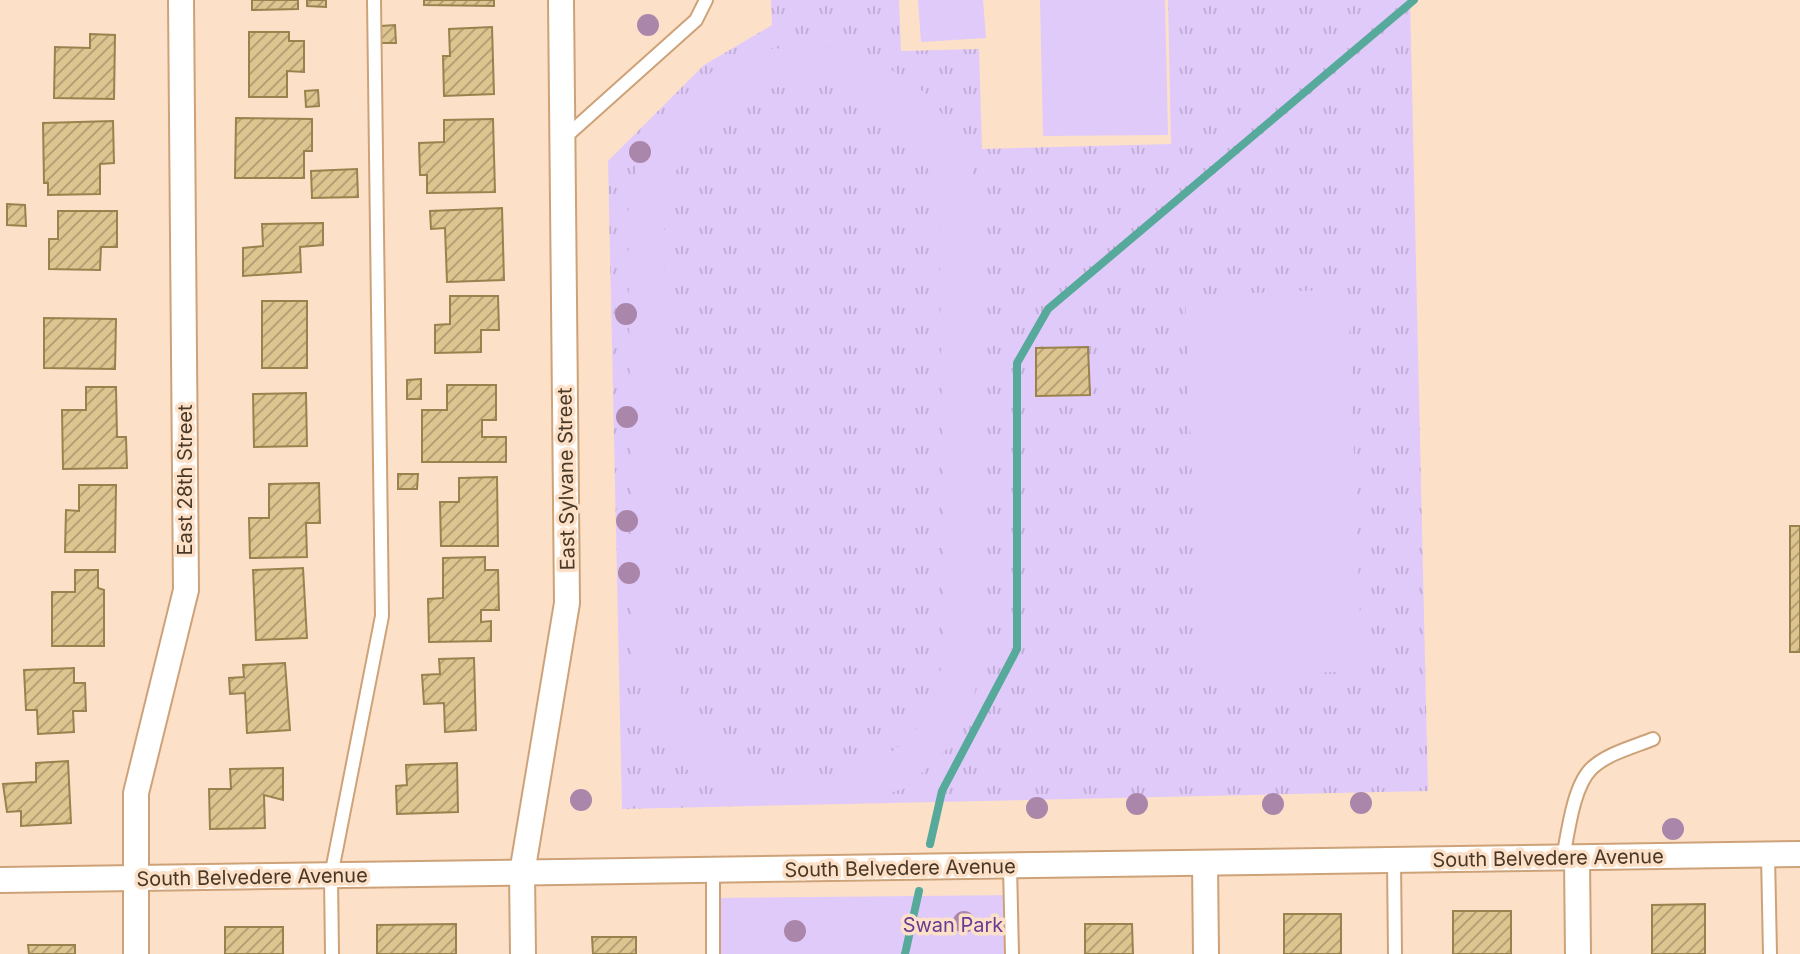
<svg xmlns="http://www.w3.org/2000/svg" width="1800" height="954" viewBox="0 0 1800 954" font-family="Inter,sans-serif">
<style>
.grass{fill:url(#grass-tufts)}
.park{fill:#e0cafa;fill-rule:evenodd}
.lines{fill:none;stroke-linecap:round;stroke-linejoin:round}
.stream{stroke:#57aa9b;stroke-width:8}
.building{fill:url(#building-hatch);stroke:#99824e;stroke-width:2}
.lane-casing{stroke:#cda279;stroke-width:16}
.street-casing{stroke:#cda279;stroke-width:28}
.lane{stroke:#fff;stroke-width:12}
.street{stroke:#fff;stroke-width:24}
.tree{fill:#ab86ab}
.labels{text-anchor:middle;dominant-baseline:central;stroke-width:7;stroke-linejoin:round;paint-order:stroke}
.street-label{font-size:20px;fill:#4a3827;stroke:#fce1c8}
.park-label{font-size:20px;fill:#693b94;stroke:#fce1c8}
</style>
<defs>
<pattern id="grass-tufts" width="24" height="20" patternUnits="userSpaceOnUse" patternTransform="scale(2)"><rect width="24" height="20" fill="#e0cafa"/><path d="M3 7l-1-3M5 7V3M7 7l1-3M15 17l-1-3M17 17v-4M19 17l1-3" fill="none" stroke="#c2aed6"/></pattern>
<pattern id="building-hatch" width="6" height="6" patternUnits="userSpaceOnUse" patternTransform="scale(2)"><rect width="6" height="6" fill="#dec590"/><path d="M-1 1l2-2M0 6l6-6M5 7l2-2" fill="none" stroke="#b6a176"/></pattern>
</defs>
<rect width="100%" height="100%" fill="#fce1c8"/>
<path class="grass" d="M771,0h128l2,51 78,-2 3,100 189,-5 -3,-144h242l18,791 -806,18 -14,-648 96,-96 68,-40z"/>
<g class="park">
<path d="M918,0h65l3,38 -65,4z"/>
<path d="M1040,0h125l3,135 -125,1z"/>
<path d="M825,46l55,16 48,33 34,45 18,55 2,438 -7,60 -26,54 -43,41 -55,16 -117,-1 -49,-35 -35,-48 -17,-59 -5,-449 12,-56 31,-49 43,-37 54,-21zM816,83c72,19 97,42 123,112l6,433c-2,30 -4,56 -18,83 -42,82 -174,91 -227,17 -18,-25 -25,-50 -31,-79l-5,-436c20,-91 59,-125 152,-130z"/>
<path d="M1348,289l14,382 -162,6 -15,-381z"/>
<path d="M1017,895l2,59h-308v-56z"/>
</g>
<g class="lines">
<g class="stream">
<path d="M930,844l12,-53 75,-142v-286l31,-54 366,-309"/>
<path d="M905,954l14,-63"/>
</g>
</g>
<g class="building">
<path d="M252,0h46v9l-46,1z"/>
<path d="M307,0h19v7l-19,-1z"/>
<path d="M424,0h70v6l-70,-1z"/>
<path d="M395,25l1,18h-15v-17z"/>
<path d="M492,27l2,67 -50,2 -1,-40h7l-1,-27z"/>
<path d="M249,32h40v9h15v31l-17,-1v26h-38z"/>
<path d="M90,34l25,1 -1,64 -60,-1 1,-51 35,1z"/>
<path d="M318,90l1,16 -13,1 -1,-16z"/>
<path d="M236,118l76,1v32h-8v27h-69z"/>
<path d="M493,119l2,73 -68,1v-18h-7l-1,-32 25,-1v-22z"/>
<path d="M113,121l1,42 -14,1v30l-52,1v-12h-4l-1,-60z"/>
<path d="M357,169l1,28 -46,1 -1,-27z"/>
<path d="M7,204l18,1 1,21 -19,-1z"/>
<path d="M502,208l2,72 -57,2 -2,-54 -14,1 -1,-18z"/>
<path d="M58,211h59v36h-16l-1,23 -51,-1v-30h9z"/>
<path d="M323,223v22l-23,2 1,25 -58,4v-28l20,-2 -1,-22z"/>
<path d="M450,296h48l1,34h-18v22l-46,1v-28l15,-1z"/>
<rect x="262" y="301" width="45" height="67"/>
<path d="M44,318l72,1 -1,50 -71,-1z"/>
<path d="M1088,347l2,48 -54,1v-48z"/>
<path d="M421,379v20h-14v-19z"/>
<path d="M447,385h49v35h-14v17h24v25h-84v-52h25z"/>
<path d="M86,387h30l1,50h9l1,31 -64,1 -1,-59h24z"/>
<path d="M306,393l1,53 -53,1 -1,-53z"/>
<path d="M398,474h20l-1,15h-19z"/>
<path d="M497,477l1,69h-57l-1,-44h19v-24z"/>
<path d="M319,483l1,40h-14l1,34 -57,1 -1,-40h20v-34z"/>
<path d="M79,485h37l-1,67h-50l1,-42 13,1z"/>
<rect x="1790" y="526" width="10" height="126"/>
<path d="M485,557v13h13l1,40h-18v12l10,-1v20l-62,1 -1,-43 15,-1v-40z"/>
<path d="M303,568l4,70 -51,2 -3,-70z"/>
<path d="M75,570h23v18l6,2v56h-52v-54h23z"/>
<path d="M474,658l2,72 -31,2 -1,-29 -20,1 -2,-29 18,-1 -1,-15z"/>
<path d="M285,663l5,67 -43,3 -2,-40 -15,1 -1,-16 15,-1 -1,-12z"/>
<path d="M74,668v15h11l1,28h-13l1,21 -36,2 -1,-24h-11l-2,-40z"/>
<path d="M68,761l3,62 -50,3v-15l-14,1 -4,-28 33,-2v-19z"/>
<path d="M457,763l1,49 -61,2 -1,-28 11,-1 -1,-20z"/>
<path d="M283,768v32l-19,-5 1,33 -55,1 -1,-40h22l-1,-20z"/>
<path d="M1705,904v50h-53v-49z"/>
<rect x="1453" y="911" width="58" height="43"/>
<rect x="1284" y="914" width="57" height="40"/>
<path d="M456,924v30h-79v-29z"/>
<path d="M1085,924h47l1,30h-48z"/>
<rect x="225" y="927" width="58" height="27"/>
<path d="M592,937h44v17h-43z"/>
<path d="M28,945h47v9h-46z"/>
</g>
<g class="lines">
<defs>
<g id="lane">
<path d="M562,140l134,-120 10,-20"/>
<path d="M1768,855l2,99"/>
<path d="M1563,858c5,-25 10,-71 28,-89 15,-15 42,-22 62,-30"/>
<path d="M1394,860l1,94"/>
<path d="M1010,866l2,88"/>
<path d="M713,871v83"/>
<path d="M332,954l-1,-78 51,-260 -8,-616"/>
</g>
<g id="street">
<path d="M1577,858l1,96"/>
<path d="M1205,863l1,91"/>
<path d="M0,880l1800,-26"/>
<path d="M136,954v-161l50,-203 -5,-590"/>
<path d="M523,954l-1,-81 45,-270 -6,-603"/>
</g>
</defs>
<use href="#lane" class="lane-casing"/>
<use href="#street" class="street-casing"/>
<use href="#lane" class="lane"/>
<use href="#street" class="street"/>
</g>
<g class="tree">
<circle cx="648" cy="25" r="11"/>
<circle cx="640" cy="152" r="11"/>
<circle cx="626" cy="314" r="11"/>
<circle cx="627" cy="417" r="11"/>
<circle cx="627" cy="521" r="11"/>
<circle cx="629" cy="573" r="11"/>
<circle cx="581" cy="800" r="11"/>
<circle cx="1361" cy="803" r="11"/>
<circle cx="1137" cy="804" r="11"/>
<circle cx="1273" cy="804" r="11"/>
<circle cx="1037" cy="808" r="11"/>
<circle cx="1673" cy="829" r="11"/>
<circle cx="964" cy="922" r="11"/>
<circle cx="795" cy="931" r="11"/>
</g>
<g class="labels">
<g class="street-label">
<text transform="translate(566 479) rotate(-91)">East Sylvane Street</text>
<text transform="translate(185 480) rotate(-90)">East 28th Street</text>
<text transform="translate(1548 858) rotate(-1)">South Belvedere Avenue</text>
<text transform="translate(900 868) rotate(-1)">South Belvedere Avenue</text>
<text transform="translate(252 877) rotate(-1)">South Belvedere Avenue</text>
</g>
<g class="park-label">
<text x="953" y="925">Swan Park</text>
</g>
</g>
</svg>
